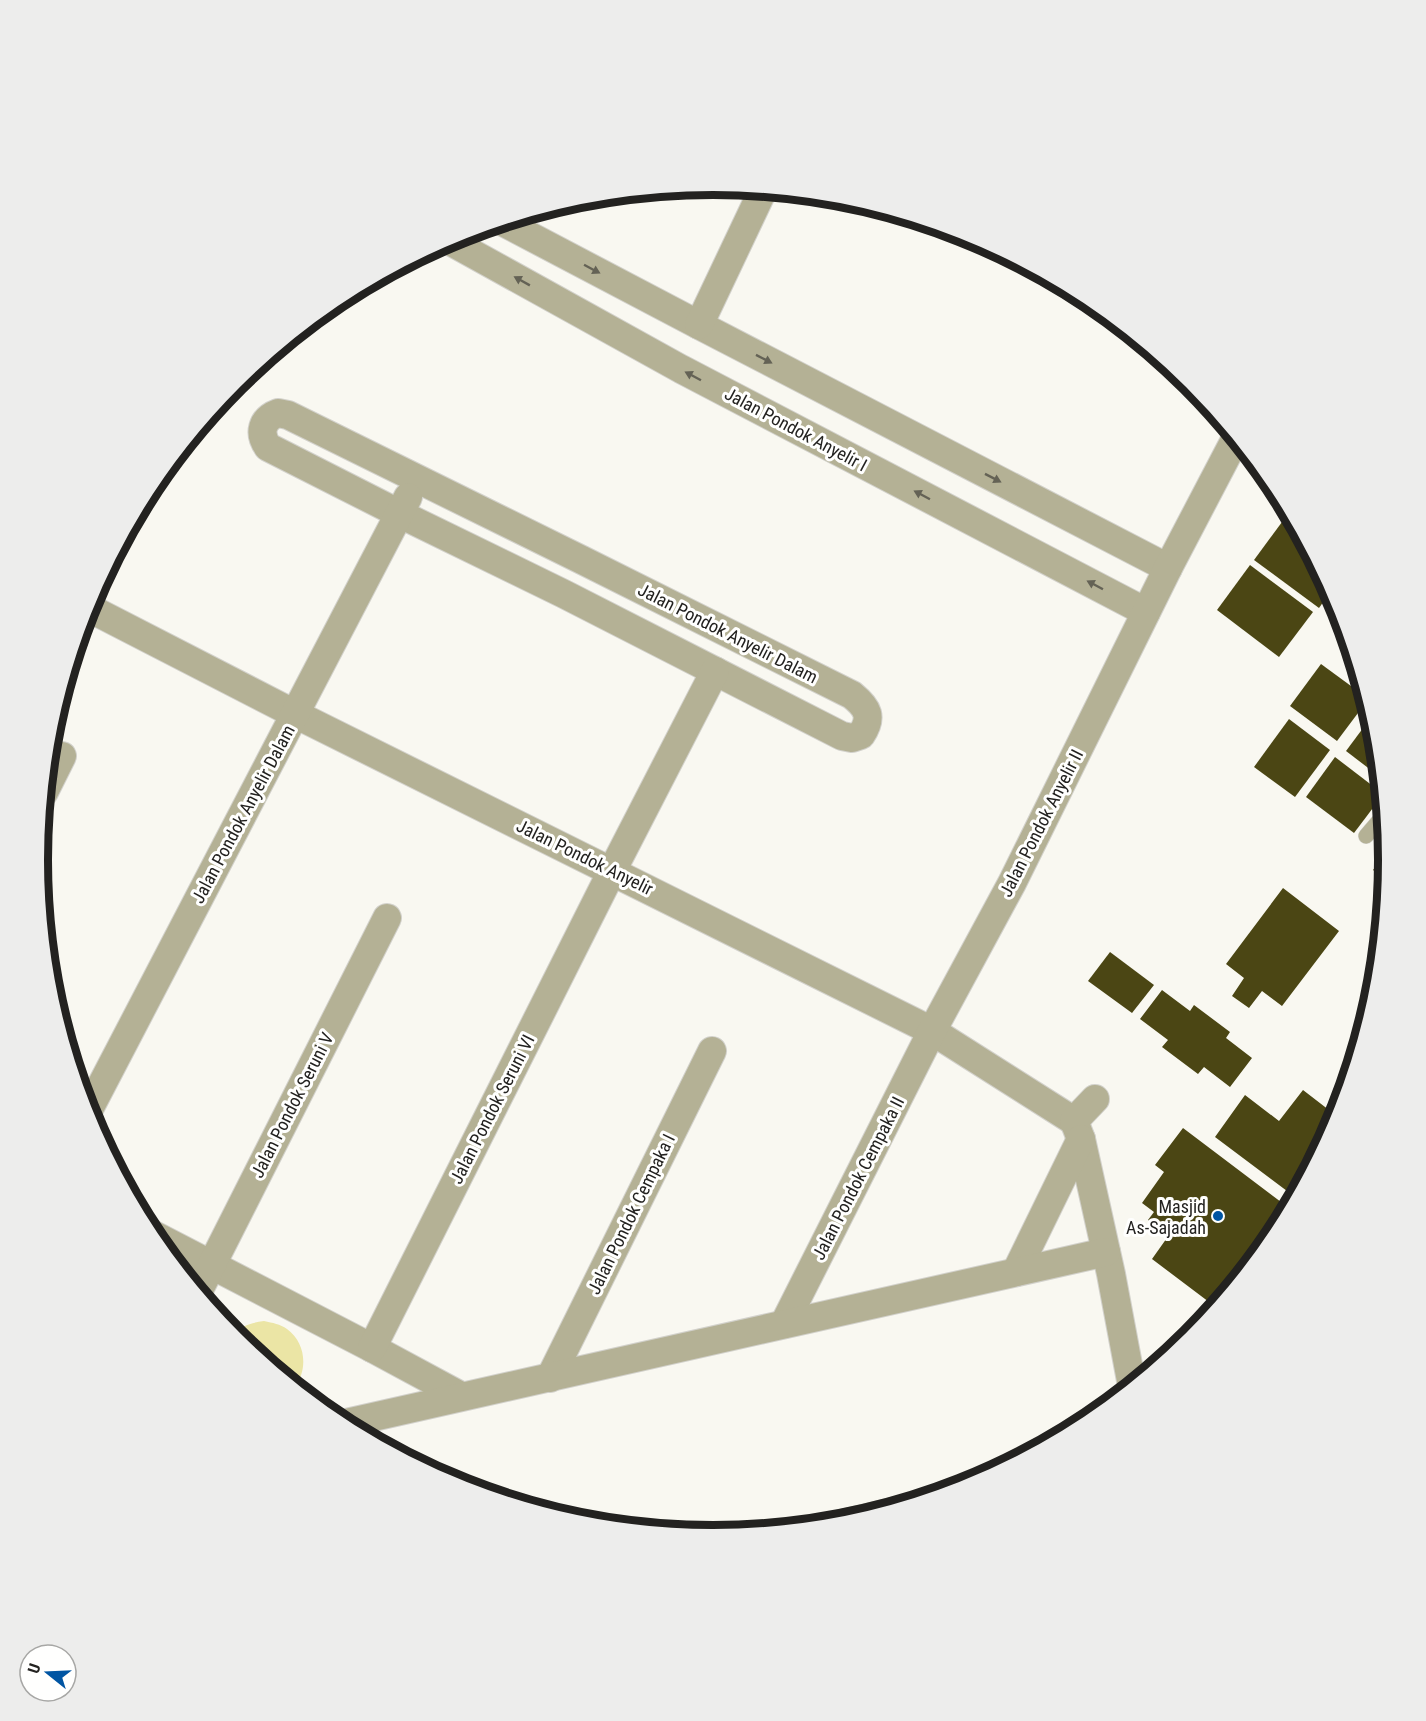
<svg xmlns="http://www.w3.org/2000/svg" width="1426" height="1721" viewBox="0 0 1426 1721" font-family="'Roboto Condensed',sans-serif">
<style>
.green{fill:#ebe5a5}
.building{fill:#4b4614}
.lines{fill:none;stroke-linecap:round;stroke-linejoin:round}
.service-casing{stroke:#d2d1cb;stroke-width:16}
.minor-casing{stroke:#d2d1cb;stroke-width:30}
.service{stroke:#b4b195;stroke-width:15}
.minor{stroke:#b4b195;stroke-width:28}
.oneway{fill:#646255}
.poi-dot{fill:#0055a3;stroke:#fffffe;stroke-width:2}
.labels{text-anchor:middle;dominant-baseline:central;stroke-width:6;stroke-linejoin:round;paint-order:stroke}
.street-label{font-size:18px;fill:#232220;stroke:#fffffe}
.poi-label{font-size:18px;fill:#232220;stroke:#fffffe;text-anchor:end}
.rim{fill:none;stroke:#232220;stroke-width:8}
</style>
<rect width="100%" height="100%" fill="#f9f8f1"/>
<path class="green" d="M264,1321c9,2 16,3 23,8 19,14 21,40 8,58l-62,-52c9,-10 18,-12 31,-14z"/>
<g class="building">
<path d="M1285,518l12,9 34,64 -12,17 -65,-48z"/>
<path d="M1250,565l63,47 -34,45 -62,-47z"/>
<path d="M1321,664l45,33 1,4 -30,40 -47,-35z"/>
<path d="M1372,716l4,13 4,48 -34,-26z"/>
<path d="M1289,719l41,31 -35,47 -41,-30z"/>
<path d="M1335,757l47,36v3l-28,37 -48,-36z"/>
<path d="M1388,852v9l-1,19 -14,-10z"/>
<path d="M1283,888l56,43 -57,75 -20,-15 -13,17 -17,-12 12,-18 -18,-14z"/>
<path d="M1110,952l44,33 -22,28 -44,-32z"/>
<path d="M1162,990l28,21 4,-6 36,27 -4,6 26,20 -22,29 -26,-20 -6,7 -36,-27 6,-7 -28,-21z"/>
<path d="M1303,1090l35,27 -43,80 -80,-60 30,-42 34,26z"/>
<path d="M1183,1128l106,80 -15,28 -40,49 -7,-6 -18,23 -57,-43 17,-24 -21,-15 6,-8 -12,-9 22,-31 -9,-7z"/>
</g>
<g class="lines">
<defs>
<g id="service">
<path d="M1366,836l18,-21"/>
<path d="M794,1528l156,-37"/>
</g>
<g id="minor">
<path d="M503,222l196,103 469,243"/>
<path d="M448,240l233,129 465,243"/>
<path d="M699,325l64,-135"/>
<path d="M278,413l10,2 294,145 270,135c16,13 21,22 9,40l-9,3 -10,-2 -278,-142 -164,-80 -132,-67c-10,-14 -6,-28 10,-34z"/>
<path d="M87,607l208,107 637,317 142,90"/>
<path d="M44,792l18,-36"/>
<path d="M87,1113l321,-616"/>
<path d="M1074,1121l7,18 30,135 21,112"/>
<path d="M1074,1121l21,-22"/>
<path d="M150,1233l222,115 89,48"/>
<path d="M1016,1272l65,-133"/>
<path d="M198,1292l189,-374"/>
<path d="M784,1324l148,-293 80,-148 156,-315 68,-130"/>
<path d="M372,1348l240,-477 103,-200"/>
<path d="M550,1378l162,-327"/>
<path d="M342,1424l764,-172"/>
</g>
</defs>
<use href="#service" class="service-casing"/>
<use href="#minor" class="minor-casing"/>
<use href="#service" class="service"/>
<use href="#minor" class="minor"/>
</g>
<defs><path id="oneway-solid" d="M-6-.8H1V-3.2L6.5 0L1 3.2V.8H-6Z" transform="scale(1.5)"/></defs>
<g class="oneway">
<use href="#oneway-solid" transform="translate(592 269) rotate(28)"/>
<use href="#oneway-solid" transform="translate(522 281) rotate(-151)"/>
<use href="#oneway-solid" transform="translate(764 359) rotate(27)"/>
<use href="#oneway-solid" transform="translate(693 376) rotate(-152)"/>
<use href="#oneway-solid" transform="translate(993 478) rotate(27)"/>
<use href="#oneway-solid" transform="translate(922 495) rotate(-152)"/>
<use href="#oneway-solid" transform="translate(1095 585) rotate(-152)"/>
</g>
<circle class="poi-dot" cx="1218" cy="1216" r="6"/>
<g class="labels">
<g class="street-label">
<text transform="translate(796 429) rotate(28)">Jalan Pondok Anyelir I</text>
<text transform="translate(728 633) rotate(27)">Jalan Pondok Anyelir Dalam</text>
<text transform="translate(243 814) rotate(-62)">Jalan Pondok Anyelir Dalam</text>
<text transform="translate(1041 823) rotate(-63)">Jalan Pondok Anyelir II</text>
<text transform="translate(585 857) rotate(26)">Jalan Pondok Anyelir</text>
<text transform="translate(292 1105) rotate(-63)">Jalan Pondok Seruni V</text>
<text transform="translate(492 1109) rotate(-63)">Jalan Pondok Seruni VI</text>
<text transform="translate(858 1178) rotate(-63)">Jalan Pondok Cempaka II</text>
<text transform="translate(631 1214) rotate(-64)">Jalan Pondok Cempaka I</text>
</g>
<g class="poi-label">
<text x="1206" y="1206">Masjid<tspan x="1206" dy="21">As-Sajadah</tspan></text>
</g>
</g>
<path d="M0 0H1426V1721H0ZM48 860a665 665 0 1 1 1330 0a665 665 0 1 1-1330 0Z" fill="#ededec" fill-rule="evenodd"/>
<path class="rim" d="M48 860a665 665 0 1 1 1330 0a665 665 0 1 1-1330 0Z"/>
<g transform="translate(48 1673) rotate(288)"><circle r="28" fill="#fffffe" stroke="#a7a7a5" stroke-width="1.5"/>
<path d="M0-4.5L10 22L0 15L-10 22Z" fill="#0055a3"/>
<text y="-9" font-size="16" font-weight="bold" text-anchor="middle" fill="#232220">U</text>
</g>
</svg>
